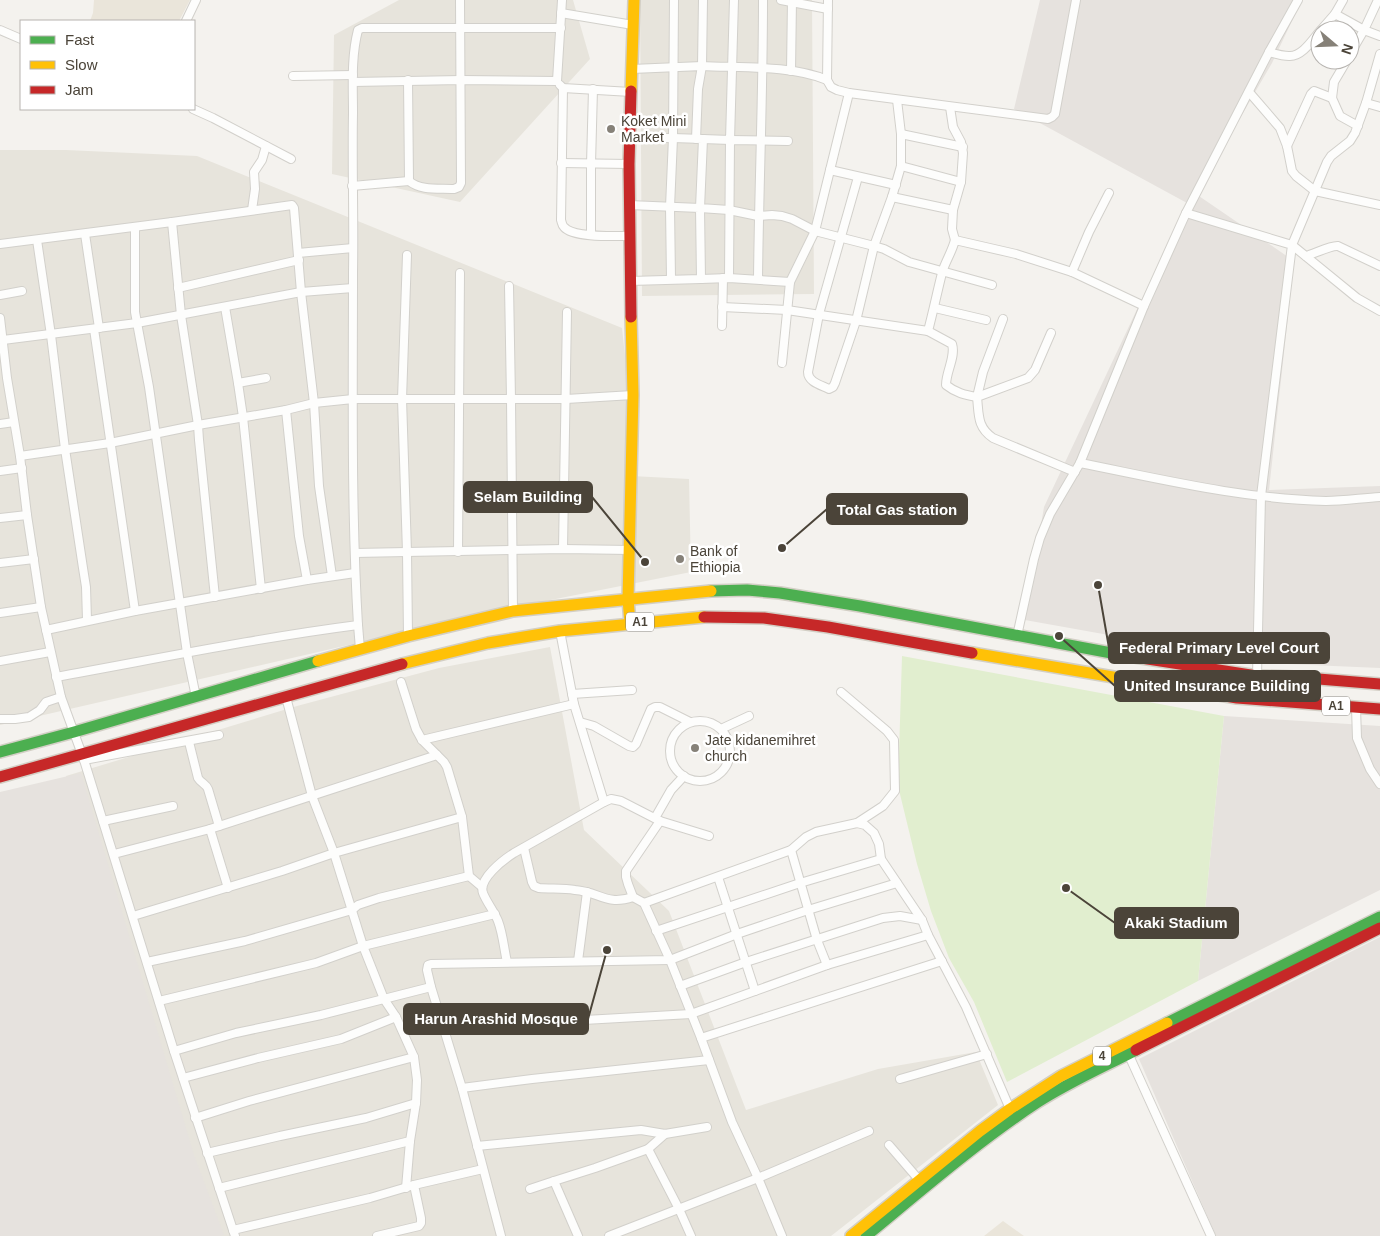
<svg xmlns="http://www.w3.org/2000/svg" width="1380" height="1236" viewBox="0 0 1380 1236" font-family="Arial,sans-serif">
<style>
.residential{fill:#e7e4dc}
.industrial{fill:#e6e2de}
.education{fill:#eae5da}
.green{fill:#e1eecf}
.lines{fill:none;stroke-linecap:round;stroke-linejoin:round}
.street-casing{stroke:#d2d0cb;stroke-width:10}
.fast-casing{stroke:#d3cfc5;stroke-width:14}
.slow-casing{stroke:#d3cfc5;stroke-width:14}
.jam-casing{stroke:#d3cfc5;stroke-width:14}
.street{stroke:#fdfdfc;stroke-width:8}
.fast{stroke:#4caf50;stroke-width:11}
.slow{stroke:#ffc107;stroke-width:11}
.jam{stroke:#c62828;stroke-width:11}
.poi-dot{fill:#868178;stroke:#fff;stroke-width:2}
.labels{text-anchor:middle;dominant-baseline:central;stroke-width:5;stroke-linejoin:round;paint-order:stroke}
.shield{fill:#fff;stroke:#817c74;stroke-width:1}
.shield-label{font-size:12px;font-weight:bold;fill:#4b4439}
.poi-label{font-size:14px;fill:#4b4439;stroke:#fff;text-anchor:start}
.leader{fill:none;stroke:#4b4439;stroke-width:2}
.callout-dot{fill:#4b4439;stroke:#fff;stroke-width:2}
.callout{fill:#4b4439;stroke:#4b4439;stroke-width:2}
.callout-label{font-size:15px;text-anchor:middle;font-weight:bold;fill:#fff}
</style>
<rect width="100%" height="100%" fill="#f4f2ee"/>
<g class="residential">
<path d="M399,0h174l17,59 -130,143 -128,-28 2,-139z"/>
<path d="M640,0h172l2,294 -172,2z"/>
<path d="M0,150h66l131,6 425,172 8,75 2,73 57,3 2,93 -186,37 -505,116z"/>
<path d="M550,647l34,183 85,81 77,199 132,-41 98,-17 22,53 -167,131h-632l8,-3 -141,-457 231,-70 142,-38z"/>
</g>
<g class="industrial">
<path d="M1040,0h262l-30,63 -76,131 98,67 -25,229 111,-4v182l-115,-5 -240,-43 19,-113 143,-304 -173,-94z"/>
<path d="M1224,716l156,10v164l-182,91z"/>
<path d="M81,773l113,382 30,80 -5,1h-219v-444z"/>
<path d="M1380,937v299h-164l-77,-177z"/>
</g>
<g class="education">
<path d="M94,0h96l-11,21h-89l3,-8z"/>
<path d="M1003,1221l21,15h-40z"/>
</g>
<path class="green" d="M902,656l322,60 -26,265 -191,101 -33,-80 -25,-44 -18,-47 -14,-47 -19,-78z"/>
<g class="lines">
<defs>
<g id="street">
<path d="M703,0l-1,66c38,2 89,-1 125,14"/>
<path d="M781,0l47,9"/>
<path d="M828,0l-1,80 4,7 6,3 12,3 199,26 4,-2 3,-3 21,-114"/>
<path d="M1378,0l-14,30 16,6"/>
<path d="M561,13l72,12"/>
<path d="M1335,14l29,16 -14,24"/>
<path d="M186,21l10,-21"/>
<path d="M0,30l21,9"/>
<path d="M1321,30l14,-16 8,-14"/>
<path d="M1269,52c7,2 14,4 20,4 13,1 24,-17 31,-25"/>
<path d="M1380,54l-14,49 -11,30 -5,8 -19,15 -4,6 -35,83 65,53 23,13"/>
<path d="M1347,60l-13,22 -2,16 8,18 18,10"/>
<path d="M632,69l70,-3 -4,23 -2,50"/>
<path d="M791,71l1,-71"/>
<path d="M293,76l60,-1"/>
<path d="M408,80l1,101c12,10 30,7 45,8l5,-2 2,-4 -1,-183"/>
<path d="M353,82l108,-2 96,1 5,-81"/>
<path d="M560,85l3,3 68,4"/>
<path d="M563,88l-2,132c1,3 1,5 3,7 9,11 51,9 66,9"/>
<path d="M1249,92l31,36 7,18 5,25 4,5 19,15 65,14"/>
<path d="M1366,103l14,4"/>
<path d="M950,107l3,20 8,15 2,11 -2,29 -8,28 -1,19 3,11"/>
<path d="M193,109l20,9 78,41"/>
<path d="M901,134l62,13"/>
<path d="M629,138h44l30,1 -3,69 29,2 29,6 14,-1 10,1 10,3 23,12 59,15 10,3 25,13 83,23"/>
<path d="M703,139l27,1 4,-140"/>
<path d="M1287,146l24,-52 3,-3 18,7"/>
<path d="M561,163l68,1"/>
<path d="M901,166l60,16"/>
<path d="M830,170l66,15"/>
<path d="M858,177l-39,137 -11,58c0,10 13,13 21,17l4,-2 2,-4 21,-62 18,-75 18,-49 9,-31v-32l-4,-34"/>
<path d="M352,186l57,-5"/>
<path d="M892,197l61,13"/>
<path d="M629,205l71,3 1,71 -71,2"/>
<path d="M252,210l3,-21 -1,-17 8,-12 4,-14"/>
<path d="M1186,213l106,32 -31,251 -4,180"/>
<path d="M172,222l9,93 17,110 1,15 16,157"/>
<path d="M135,227v85l14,75 38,266 9,44"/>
<path d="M85,234l14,94"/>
<path d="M591,235v-71l2,-75"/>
<path d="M37,240l14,95 14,114 18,119 3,19 1,33"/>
<path d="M0,244l172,-22 120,-17 2,3 7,84 13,111 5,83 13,90"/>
<path d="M298,253l55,-5"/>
<path d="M407,255l-5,144 5,153 1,84"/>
<path d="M1306,256c8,-2 25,-11 32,-10l42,20"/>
<path d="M1072,272l17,-40 20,-39"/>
<path d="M729,278l1,-138 58,1"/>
<path d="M671,279l-1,-72 3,-69 1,-138"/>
<path d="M701,279l28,-1 61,4"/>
<path d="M758,279c1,-93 5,-186 5,-279"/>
<path d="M509,286l2,113 2,212"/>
<path d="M178,288l121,-28"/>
<path d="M0,295l22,-4"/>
<path d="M225,307l13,76 5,34 18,172"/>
<path d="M722,307l65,3 141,21"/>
<path d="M935,308l51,12"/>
<path d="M0,318l7,60 13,78 7,59 14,92 20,90 23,63 90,291 61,185"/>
<path d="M1003,319l-20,53 -6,25c-12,-2 -21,-4 -31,-12 0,-14 10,-28 6,-41l-24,-13c5,-19 9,-38 14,-58 3,-11 10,-21 13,-33l61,14 56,18 72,34"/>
<path d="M722,326l1,-48"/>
<path d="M94,329l41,282"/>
<path d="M1051,333l-16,37 -7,8 -51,19c2,18 0,30 16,41l82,34"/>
<path d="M3,340l134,-17 164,-31 52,-4"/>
<path d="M782,363l8,-81 25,-51 34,-138"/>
<path d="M238,383l28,-5"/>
<path d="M286,410l13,126 8,44"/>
<path d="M0,424l14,-2"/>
<path d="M20,456l90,-13 88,-18 88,-15 28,-7 39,-4h213l67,-4"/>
<path d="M1080,463c81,16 163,36 246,38 18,0 36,-3 54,-4"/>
<path d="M0,471l22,-3"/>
<path d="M0,518l27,-3"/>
<path d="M563,549l4,-237"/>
<path d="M458,552l2,-279"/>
<path d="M355,553l208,-4 67,1"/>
<path d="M0,563l34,-4"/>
<path d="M0,613l41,-6"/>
<path d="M358,625l2,24"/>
<path d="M46,630l89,-19 172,-31 48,-7"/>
<path d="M1017,636l17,-77 6,-21 10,-24 30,-51 64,-157 42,-93 83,-161 29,-52"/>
<path d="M0,661l50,-9"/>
<path d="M56,677c100,-18 201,-39 302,-52 -7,-117 -5,-235 -5,-352 1,-53 -1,-107 0,-160 0,-27 -2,-56 5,-83l4,-2h199"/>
<path d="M401,682l15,47 6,11 22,22 3,5 15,50 7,59 13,11"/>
<path d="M572,694l60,-4"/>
<path d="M286,697l26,99 22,57 29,93 21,53 12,18 18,40 3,23 -1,23 -6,38 -4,47"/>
<path d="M1356,708l1,30 13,31 10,15"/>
<path d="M0,719h15l14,-2 11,-7 6,-8 15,-5"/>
<circle cx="700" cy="751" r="30"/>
<path d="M580,722l14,4 35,20 4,1 3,-3 15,-35 4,-2h5l30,15"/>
<path d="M721,729l28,-13"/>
<path d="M422,740l152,-36"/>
<path d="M189,742l9,36c3,5 8,6 10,11l11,37"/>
<path d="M84,760l135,-25"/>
<path d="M604,802l7,-3 10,2 39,20 49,15"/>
<path d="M655,818l16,-28 13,-14"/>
<path d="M103,821l70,-15"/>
<path d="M660,821l-34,50v6l2,7 5,13 11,6 26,57 31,78 31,84 26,56 24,58"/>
<path d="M857,823l8,2 9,8 5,11 2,15 41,61 6,15 38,72 44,102"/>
<path d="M210,829l18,59"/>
<path d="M524,848l8,34 2,4 5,2c12,1 24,0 36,2 25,2 31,16 58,7"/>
<path d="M791,850l26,90 10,25"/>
<path d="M114,854l96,-25 227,-74"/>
<path d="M718,877l37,114"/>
<path d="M644,903l147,-53 15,-13 10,-5 41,-9 26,-17 12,-15 -1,-51 -7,-9 -46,-39"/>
<path d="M133,916l149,-45 52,-18 128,-36"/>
<path d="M656,931l144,-48 81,-24"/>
<path d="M578,961l9,-69"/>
<path d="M147,962l98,-21 107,-31 6,-5 21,-7 90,-22"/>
<path d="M507,962c-3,-13 -4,-28 -9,-41 -4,-10 -11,-18 -15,-28 -5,-14 20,-33 31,-40l90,-51 -30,-98 -14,-73"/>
<path d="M680,986l66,-24 137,-44 17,-2 22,4"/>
<path d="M159,1001l157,-38 47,-17 132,-32"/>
<path d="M443,1028l248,-14 136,-49 101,-30"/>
<path d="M701,1038l241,-77"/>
<path d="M174,1051l62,-18 85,-18 110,-28"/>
<path d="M1127,1051l84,185"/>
<path d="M183,1078l75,-20 83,-19 55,-22"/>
<path d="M900,1079l87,-25"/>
<path d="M462,1088l70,-9 177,-19"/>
<path d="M195,1118l54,-17 165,-44"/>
<path d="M665,1134l-17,15 31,60 12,27"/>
<path d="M889,1145l31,36"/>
<path d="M477,1146l164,-16 24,4 42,-7"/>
<path d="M207,1153l73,-17 86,-18 50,-15"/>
<path d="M219,1188l191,-47"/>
<path d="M530,1189l24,-8"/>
<path d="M233,1230l137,-32 44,-13"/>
<path d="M377,1236l42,-10 2,-3v-5l-7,-33 69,-16"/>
<path d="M501,1236l-39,-148 -31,-101 -4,-17 1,-5 3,-1 239,-4 67,-26 71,-24 89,-27"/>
<path d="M578,1236l-24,-55 41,-13 53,-19"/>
<path d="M609,1236l149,-58 111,-47"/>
</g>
<g id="fast">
<path d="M711,591l36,-1 33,3 80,13 262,49"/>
<path d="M0,752l74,-20 244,-71"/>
<path d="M1167,1023l213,-106"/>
<path d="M866,1236c56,-46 111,-94 172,-134 31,-20 65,-35 98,-52"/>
</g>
<g id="slow">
<path d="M631,91l3,-91"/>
<path d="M630,623l-2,-24 5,-204 -2,-78"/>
<path d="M972,653l224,38"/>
<path d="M318,661l90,-25 105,-25 198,-20"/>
<path d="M402,664l86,-21 72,-12 144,-14"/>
<path d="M851,1236l129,-105 30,-22 51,-33 106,-53"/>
</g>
<g id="jam">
<path d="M631,317l-2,-153 2,-73"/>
<path d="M704,617l60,1 64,9 144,26"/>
<path d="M1122,655l135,21 37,1 86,7"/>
<path d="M1196,691l41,7 143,11"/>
<path d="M0,777l402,-113"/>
<path d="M1136,1050l244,-122"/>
</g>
</defs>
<use href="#street" class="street-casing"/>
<use href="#fast" class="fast-casing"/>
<use href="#slow" class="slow-casing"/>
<use href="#jam" class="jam-casing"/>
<use href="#street" class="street"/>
<use href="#fast" class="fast"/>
<use href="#slow" class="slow"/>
<use href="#jam" class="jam"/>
</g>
<g class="poi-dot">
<circle cx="611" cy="129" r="5"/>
<circle cx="680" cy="559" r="5"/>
<circle cx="695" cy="748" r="5"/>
</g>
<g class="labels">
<g class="shield">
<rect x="626" y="612.5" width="28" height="19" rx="4"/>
<rect x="1322" y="696.5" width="28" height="19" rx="4"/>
<rect x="1093" y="1046.5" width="18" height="19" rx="4"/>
</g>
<g class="shield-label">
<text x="640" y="622">A1</text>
<text x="1336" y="706">A1</text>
<text x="1102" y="1056">4</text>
</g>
<g class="poi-label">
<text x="621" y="121">Koket Mini<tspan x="621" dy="16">Market</tspan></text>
<text x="690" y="551">Bank of<tspan x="690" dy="16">Ethiopia</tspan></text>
<text x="705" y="740">Jate kidanemihret<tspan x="705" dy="16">church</tspan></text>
</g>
</g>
<path class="leader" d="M645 562L592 497M782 548L827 509M1098 585L1109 648M1059 636L1115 686M1066 888L1115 923M607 950L588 1019"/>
<g class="callout-dot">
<circle cx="645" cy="562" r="5"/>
<circle cx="782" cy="548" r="5"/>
<circle cx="1098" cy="585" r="5"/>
<circle cx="1059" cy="636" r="5"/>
<circle cx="1066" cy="888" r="5"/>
<circle cx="607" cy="950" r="5"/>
</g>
<g class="callout">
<rect x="464" y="482" width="128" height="30" rx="5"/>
<rect x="827" y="494" width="140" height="30" rx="5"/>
<rect x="1109" y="633" width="220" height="30" rx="5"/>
<rect x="1115" y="671" width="205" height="30" rx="5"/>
<rect x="1115" y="908" width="123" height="30" rx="5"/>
<rect x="404" y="1004" width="184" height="30" rx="5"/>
</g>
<g class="callout-label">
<text x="528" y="502">Selam Building</text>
<text x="897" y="515">Total Gas station</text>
<text x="1219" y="653">Federal Primary Level Court</text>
<text x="1217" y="691">United Insurance Building</text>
<text x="1176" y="928">Akaki Stadium</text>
<text x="496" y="1024">Harun Arashid Mosque</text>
</g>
<rect x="20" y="20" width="175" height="90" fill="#ffffff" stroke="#b7b4b0"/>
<rect x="30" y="36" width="25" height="8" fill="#4caf50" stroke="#b7b4b0"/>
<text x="65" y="45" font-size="15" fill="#4b4439">Fast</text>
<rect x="30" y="61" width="25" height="8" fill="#ffc107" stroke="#b7b4b0"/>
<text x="65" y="70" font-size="15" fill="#4b4439">Slow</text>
<rect x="30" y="86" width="25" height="8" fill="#c62828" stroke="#b7b4b0"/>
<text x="65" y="95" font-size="15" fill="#4b4439">Jam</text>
<g transform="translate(1335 45) rotate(109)"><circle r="24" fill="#ffffff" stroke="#b7b4b0"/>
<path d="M0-4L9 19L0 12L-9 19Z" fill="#868178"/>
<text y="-8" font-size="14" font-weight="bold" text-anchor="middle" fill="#4b4439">N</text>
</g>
</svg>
